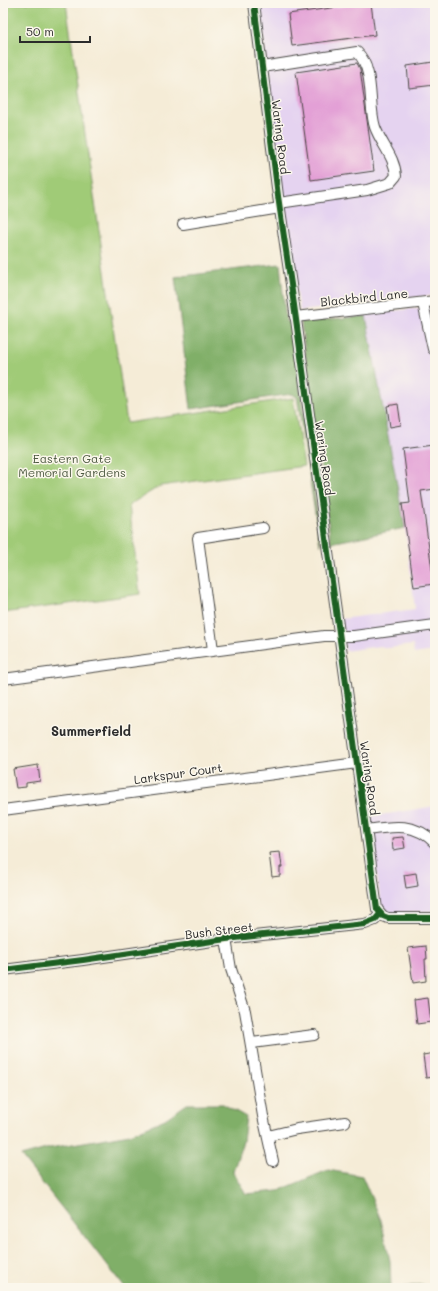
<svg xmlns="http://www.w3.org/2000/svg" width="438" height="1291" viewBox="0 0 438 1291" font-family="Mali,sans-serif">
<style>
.built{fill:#e5d3f0}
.green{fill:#a0cb77;stroke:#667b51}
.forest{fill:#80af68;stroke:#566d4a}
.building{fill:#e3a0d6}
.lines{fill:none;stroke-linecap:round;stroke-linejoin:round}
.minor-casing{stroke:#494845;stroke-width:12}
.minor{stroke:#fff;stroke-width:10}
.cycleway-casing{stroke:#fbf7ec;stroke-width:8}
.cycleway{stroke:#1b5e20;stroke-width:6}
.labels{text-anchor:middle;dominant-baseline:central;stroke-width:3;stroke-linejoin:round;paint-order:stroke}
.street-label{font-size:12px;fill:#2b2b2b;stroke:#fbf7ec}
.park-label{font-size:12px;fill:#4e5b42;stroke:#fbf7ec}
.neighbourhood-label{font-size:13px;font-weight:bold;fill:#2b2b2b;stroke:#fbf7ec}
</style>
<rect width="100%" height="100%" fill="#fbf7ec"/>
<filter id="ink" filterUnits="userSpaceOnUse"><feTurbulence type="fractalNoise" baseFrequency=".025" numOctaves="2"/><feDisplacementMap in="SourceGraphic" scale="8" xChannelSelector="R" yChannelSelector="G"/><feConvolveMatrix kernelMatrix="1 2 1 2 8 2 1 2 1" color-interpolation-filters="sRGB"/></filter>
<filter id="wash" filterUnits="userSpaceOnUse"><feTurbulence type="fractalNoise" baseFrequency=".012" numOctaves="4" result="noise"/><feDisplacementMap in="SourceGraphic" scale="16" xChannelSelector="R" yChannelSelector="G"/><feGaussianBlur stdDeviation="0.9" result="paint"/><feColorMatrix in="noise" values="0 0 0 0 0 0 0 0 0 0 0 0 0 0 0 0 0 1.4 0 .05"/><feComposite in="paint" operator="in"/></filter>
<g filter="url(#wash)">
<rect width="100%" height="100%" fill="#f5ecd7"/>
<g class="built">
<path d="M259,3h176v292l-135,16 -18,-115z"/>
<path d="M435,306v361l-2,-16 -19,3 -1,-9 -25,3 -8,-2 -35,5 -4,-32 74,-10 -10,-81 -39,-212 -31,2z"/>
<path d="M435,806v105l-46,2 -4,-2 -4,-4 -11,-90z"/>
</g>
<path class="green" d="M3,3h63l61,420 166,-25 11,68 -144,20 -31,19 11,89 -137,19z"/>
<g class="forest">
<path d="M280,264l6,58h5l30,223h-1l-23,-148 -5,-3 -101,15 -16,-132z"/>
<path d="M366,316l39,212 -74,15 -30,-221z"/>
<path d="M187,1104h36l23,13 -3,24 -10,31 13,22 32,-3 50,-21 34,6 19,44 9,41 1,27h-266l-104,-132 29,-8 80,-14 35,-15z"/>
<path d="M422,1284l7,4h-30z"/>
</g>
<g id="blocks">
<g class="building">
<path d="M367,3h4l4,32 -83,11 -4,-32z"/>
<path d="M433,62l2,23 -26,3 -2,-22z"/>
<path d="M357,63l3,6 14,102 -63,9 -15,-108z"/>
<path d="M398,404l3,21 -11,2 -3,-21z"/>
<path d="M434,445l1,44 -14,2 13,93 -20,3 -12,-83 8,-1 -7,-54z"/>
<path d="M38,765l2,16 -14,2v4l-10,1 -3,-19z"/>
<path d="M403,837l2,11 -12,2 -1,-12z"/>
<path d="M280,852l2,15h-2v9l-8,1 -3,-24z"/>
<path d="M416,873l2,13 -12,2 -2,-13z"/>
<path d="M426,946l1,13h-2l1,22 -13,2 -5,-35z"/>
<path d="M428,998l3,24 -14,2 -3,-24z"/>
<path d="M435,1053v24l-9,1 -3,-23z"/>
</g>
</g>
</g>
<g filter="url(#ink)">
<use href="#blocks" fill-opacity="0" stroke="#494845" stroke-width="1"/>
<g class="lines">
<defs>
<g id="minor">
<path d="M254,3l24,193 16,109 83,604 6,7 5,2h47"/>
<path d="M262,67l95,-15c18,17 11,54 18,75 6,17 20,30 21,49l-6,7 -23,7 -88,13"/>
<path d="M183,224l97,-16"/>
<path d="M423,303l10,46"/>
<path d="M295,317l140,-16"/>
<path d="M213,650l-15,-112 65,-10"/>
<path d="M3,679l321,-43h30l81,-11"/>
<path d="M3,810l354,-47"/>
<path d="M367,830c26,-4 48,-8 68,13"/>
<path d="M226,939l5,30 14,42 18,105 10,45"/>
<path d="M3,970l80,-10 143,-21 139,-15 10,-4 5,-6"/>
<path d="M252,1043l62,-8"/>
<path d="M268,1136l29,-7 48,-7"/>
</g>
</defs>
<use href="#minor" class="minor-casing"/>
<use href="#minor" class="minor"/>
<defs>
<g id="cycleway">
<path d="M254,3l24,193 16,109 83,604 6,7 5,2h47"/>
<path d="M3,970l80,-10 143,-21 139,-15 10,-4 5,-6"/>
</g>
</defs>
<use href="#cycleway" class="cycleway-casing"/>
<use href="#cycleway" class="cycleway"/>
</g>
</g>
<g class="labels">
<g class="street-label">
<text transform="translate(281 137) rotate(83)">Waring Road</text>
<text transform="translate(364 297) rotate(-6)">Blackbird Lane</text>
<text transform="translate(325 458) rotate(82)">Waring Road</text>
<text transform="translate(178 773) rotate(-8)">Larkspur Court</text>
<text transform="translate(370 778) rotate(82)">Waring Road</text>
<text transform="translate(219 930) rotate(-7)">Bush Street</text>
</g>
<g class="park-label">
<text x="72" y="458">Eastern Gate<tspan x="72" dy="14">Memorial Gardens</tspan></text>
</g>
<g class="neighbourhood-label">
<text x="91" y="730">Summerfield</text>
</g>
</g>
<rect width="438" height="1291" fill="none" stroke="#fbf7ec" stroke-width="16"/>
<path d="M20 36v6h70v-6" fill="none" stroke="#2b2b2b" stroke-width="2"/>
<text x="26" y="36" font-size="12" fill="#2b2b2b" stroke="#fbf7ec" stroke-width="3" paint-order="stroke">50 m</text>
</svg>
